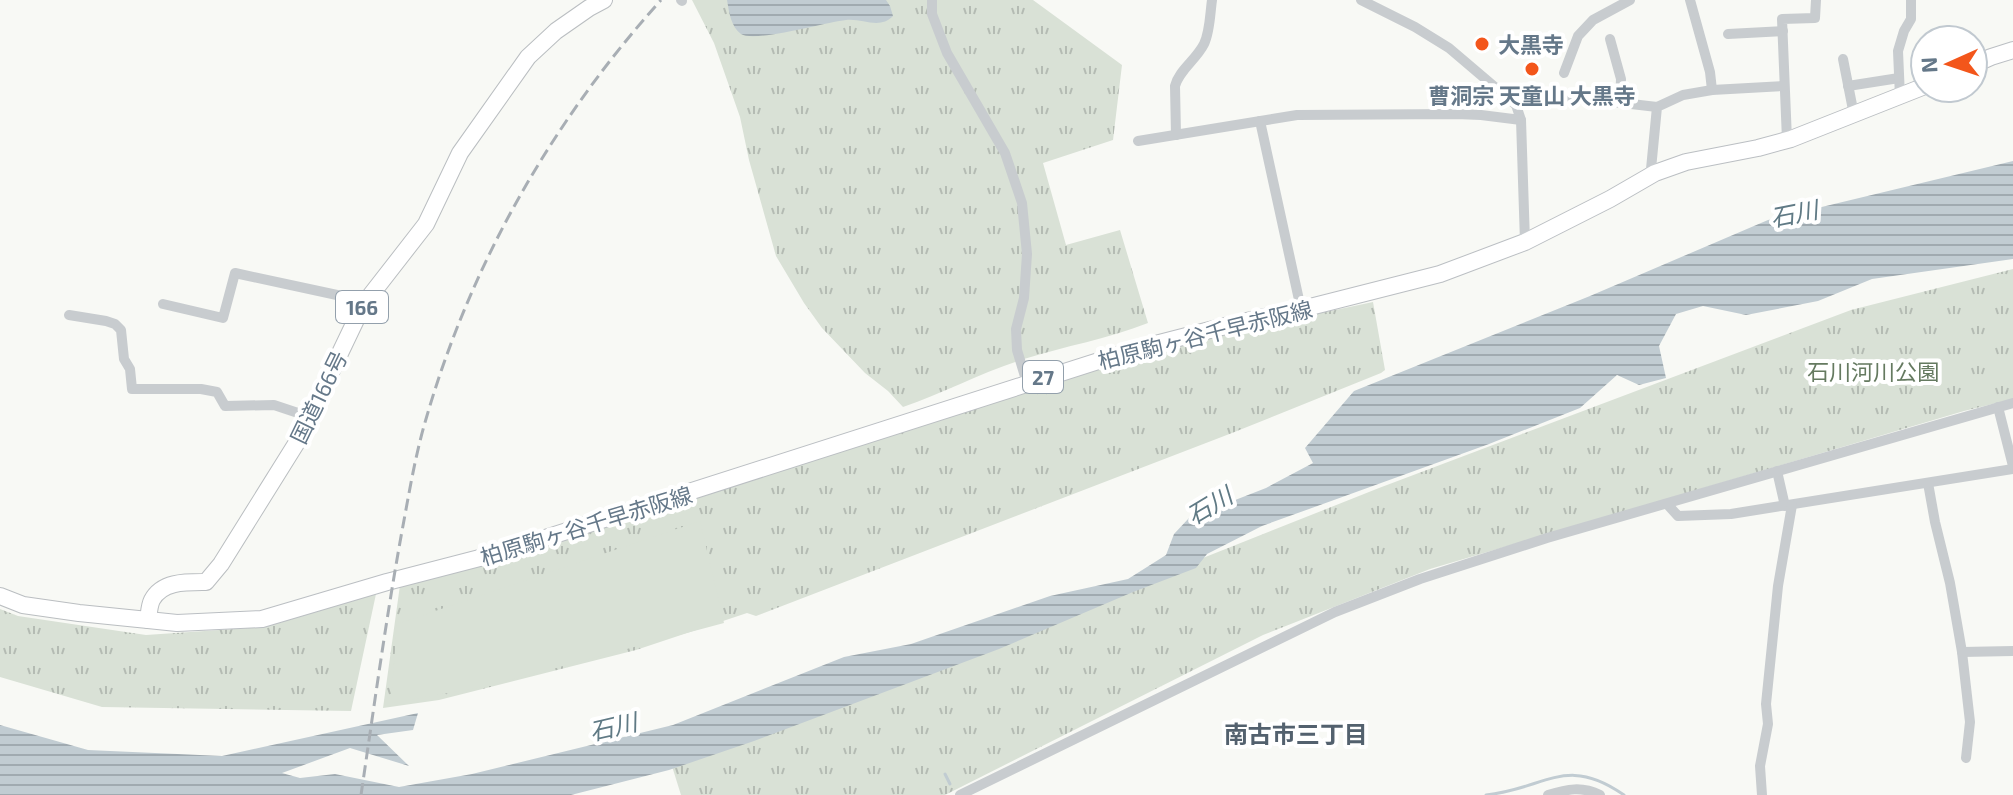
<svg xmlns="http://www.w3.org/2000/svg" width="2013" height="795" viewBox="0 0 2013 795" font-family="'Exo 2','Noto Sans JP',sans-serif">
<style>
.grass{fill:url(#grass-tufts)}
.pitch{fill:#d9e1d6}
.water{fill:url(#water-rules)}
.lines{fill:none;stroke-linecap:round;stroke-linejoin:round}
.stream{stroke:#c1ccd2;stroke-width:3}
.primary-casing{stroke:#bbbfc3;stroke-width:18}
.trunk-casing{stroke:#babec1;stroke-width:18}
.minor{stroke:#c8cccf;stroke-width:10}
.primary{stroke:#fff;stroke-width:16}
.trunk{stroke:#fff;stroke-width:16}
.rail{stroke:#a8aeb4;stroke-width:3;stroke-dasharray:12 6;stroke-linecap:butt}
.poi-dot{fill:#f3561b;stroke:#fff;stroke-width:3}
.labels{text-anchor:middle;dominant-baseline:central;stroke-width:8;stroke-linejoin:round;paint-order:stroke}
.shield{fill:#fff;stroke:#93a0ac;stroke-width:2}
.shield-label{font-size:20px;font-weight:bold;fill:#657889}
.poi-label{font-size:22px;font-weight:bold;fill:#657889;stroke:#fff;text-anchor:start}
.street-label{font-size:22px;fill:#657889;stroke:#fff}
.park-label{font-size:22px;fill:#657a60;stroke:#fff}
.water-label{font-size:24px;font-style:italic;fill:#607a85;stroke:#fff}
.neighbourhood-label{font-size:24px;font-weight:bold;fill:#53616e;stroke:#fff}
</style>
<defs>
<pattern id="grass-tufts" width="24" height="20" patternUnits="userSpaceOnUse" patternTransform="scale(2)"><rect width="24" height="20" fill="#d9e1d6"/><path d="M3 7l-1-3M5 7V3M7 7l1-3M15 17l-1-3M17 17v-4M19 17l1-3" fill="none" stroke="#b4bbb3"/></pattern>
<pattern id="water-rules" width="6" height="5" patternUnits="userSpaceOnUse" patternTransform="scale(2)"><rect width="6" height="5" fill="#c1ccd2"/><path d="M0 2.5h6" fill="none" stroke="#a0aab0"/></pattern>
</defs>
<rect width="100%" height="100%" fill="#f8f9f5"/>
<g class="grass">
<path d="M692,0h341l89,65 -9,75 -70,23 23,82 54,-15 28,93c-40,16 -83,23 -124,36 -42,13 -80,34 -121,48l-15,-16 -23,-18 -43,-45 -18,-25 -28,-47 -27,-96 -9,-43 -26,-74z"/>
<path d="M2013,269v130l-49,12 -534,158 -167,66 -318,160h-264l-10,-32 346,-131 362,-144 472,-178z"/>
<path d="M1373,302l12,68 -4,3 -149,60 -476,183 -9,-3 -111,37 -197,50 -56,8 17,-123 773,-241z"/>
<path d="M376,594l-25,117 -249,-4 -102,-30v-68l18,7 128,19 119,-8z"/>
</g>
<path class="pitch" d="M700,521l24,102 -236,63 -97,17 6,-79z"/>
<g class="water">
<path d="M727,0h159l4,6 3,10c-13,14 -31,2 -47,4 -20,2 -91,23 -105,14 -10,-7 -12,-22 -14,-34z"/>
<path d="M2013,161v98l-141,20 -54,22 -72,14 -43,-9 -27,8 -17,32 7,32 -27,7 -22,-10 -37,33 -91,36 -227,82 -55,28 -11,14 -63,24 -134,57 -245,92 -85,29 -98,25h-571v-70l88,25 134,6 196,-43 -5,17 -36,5 32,31 -59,-18 -68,25 18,5 35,-4 64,13 73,-13 201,-49 171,-68 67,-13 139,-48 78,-17 38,-24 8,-21 15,-16 77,-30 47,-25 -8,-15 49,-57 236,-95 178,-76z"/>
</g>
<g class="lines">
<g class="stream">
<path d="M945,774l5,10"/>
<path d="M1486,795c59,-6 80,-41 138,0"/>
</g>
<defs>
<g id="primary">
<path d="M1973,65l18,-8 22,-7"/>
<path d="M148,620l29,3 85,-4 125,-37 108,-28 641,-205 97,-25 77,-17 130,-33 85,-32 85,-43 45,-26 31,-11 72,-14 33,-9 134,-53"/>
</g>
<path id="trunk" d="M0,596l23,9 56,8 69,7c1,-6 1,-14 4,-20 10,-19 34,-18 54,-18l15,-18 78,-125 64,-134 63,-81 34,-71 68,-96 28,-26 33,-23 15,-8"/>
</defs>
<use href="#primary" class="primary-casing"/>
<use href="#trunk" class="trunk-casing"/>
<g class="minor">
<path d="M681,0l1,1"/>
<path d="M932,0v14l15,39 58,100 17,50 5,51 -3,44 -8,31 1,21 10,33"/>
<path d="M1361,0l54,27 34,21 67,57 5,15 4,122"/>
<path d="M1690,0l20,72 2,18"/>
<path d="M1728,34l55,-3"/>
<path d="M1610,39l11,40 -1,24"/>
<path d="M1843,59l11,56"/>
<path d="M1564,73l14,-37 15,-16 37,-20"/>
<path d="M1848,86l51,-8"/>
<path d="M1900,97l-2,-46 6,-20 7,-12v-19"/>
<path d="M1516,105l72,-6 69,8"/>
<path d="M1260,121l41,188"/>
<path d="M1176,135l-1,-49c4,-16 21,-26 29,-42 6,-12 6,-30 8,-44"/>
<path d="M1787,140l-5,-121 33,-1 1,-18"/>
<path d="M1138,141l159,-26 159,-1 25,1 40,5"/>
<path d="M1655,173l-4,-4 6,-62 26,-12 29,-5 72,-4"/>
<path d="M163,304l60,14 12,-45 102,22 25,12"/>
<path d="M69,315l37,6 9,3 6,6 3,29 6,10 2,20h69l16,3 8,14 49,-1 36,12"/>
<path d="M1998,407l15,59"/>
<path d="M1777,471l8,35"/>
<path d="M1928,483l7,39 15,61 12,69 8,70 -4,36"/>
<path d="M1667,504l11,12 53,-2 282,-45"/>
<path d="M1962,652l51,-1"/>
<path d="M960,795l375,-183 85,-33 127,-41 466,-135"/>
<path d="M1548,795c19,-6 34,-9 52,0"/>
<path d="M1762,795l-2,-29 8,-42 -2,-20 12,-118 14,-81"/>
</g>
<use href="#primary" class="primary"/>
<use href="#trunk" class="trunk"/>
<path class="rail" d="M361,795c13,-88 25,-176 41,-264 7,-37 13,-75 24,-112 45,-156 127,-299 235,-419"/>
</g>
<g class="poi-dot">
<circle cx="1482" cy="44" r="8"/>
<circle cx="1532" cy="69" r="8"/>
</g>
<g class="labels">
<g class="shield">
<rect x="336" y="291" width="52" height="32" rx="6"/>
<rect x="1023" y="361" width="40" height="32" rx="6"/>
</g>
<g class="shield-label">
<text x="362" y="307">166</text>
<text x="1043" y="377">27</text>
</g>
<g class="poi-label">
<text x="1498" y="44">大黒寺</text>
<text x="1532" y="95" text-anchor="middle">曹洞宗 天童山 大黒寺</text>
</g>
<g class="street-label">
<text transform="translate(1205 334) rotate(-14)">柏原駒ヶ谷千早赤阪線</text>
<text transform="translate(318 397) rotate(-64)">国道166号</text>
<text transform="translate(586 525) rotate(-17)">柏原駒ヶ谷千早赤阪線</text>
</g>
<g class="park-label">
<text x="1873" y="371">石川河川公園</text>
</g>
<g class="water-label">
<text transform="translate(1794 213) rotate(-11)">石川</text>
<text transform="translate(1209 505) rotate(-31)">石川</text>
<text transform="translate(613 726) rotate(-13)">石川</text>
</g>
<g class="neighbourhood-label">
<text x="1296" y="733">南古市三丁目</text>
</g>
</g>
<g transform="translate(1949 64) rotate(267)"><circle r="38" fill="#ffffff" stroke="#c1c9d0" stroke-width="2"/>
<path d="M0-6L14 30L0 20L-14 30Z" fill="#f3561b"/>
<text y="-12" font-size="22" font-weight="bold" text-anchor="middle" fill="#657889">N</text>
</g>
</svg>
